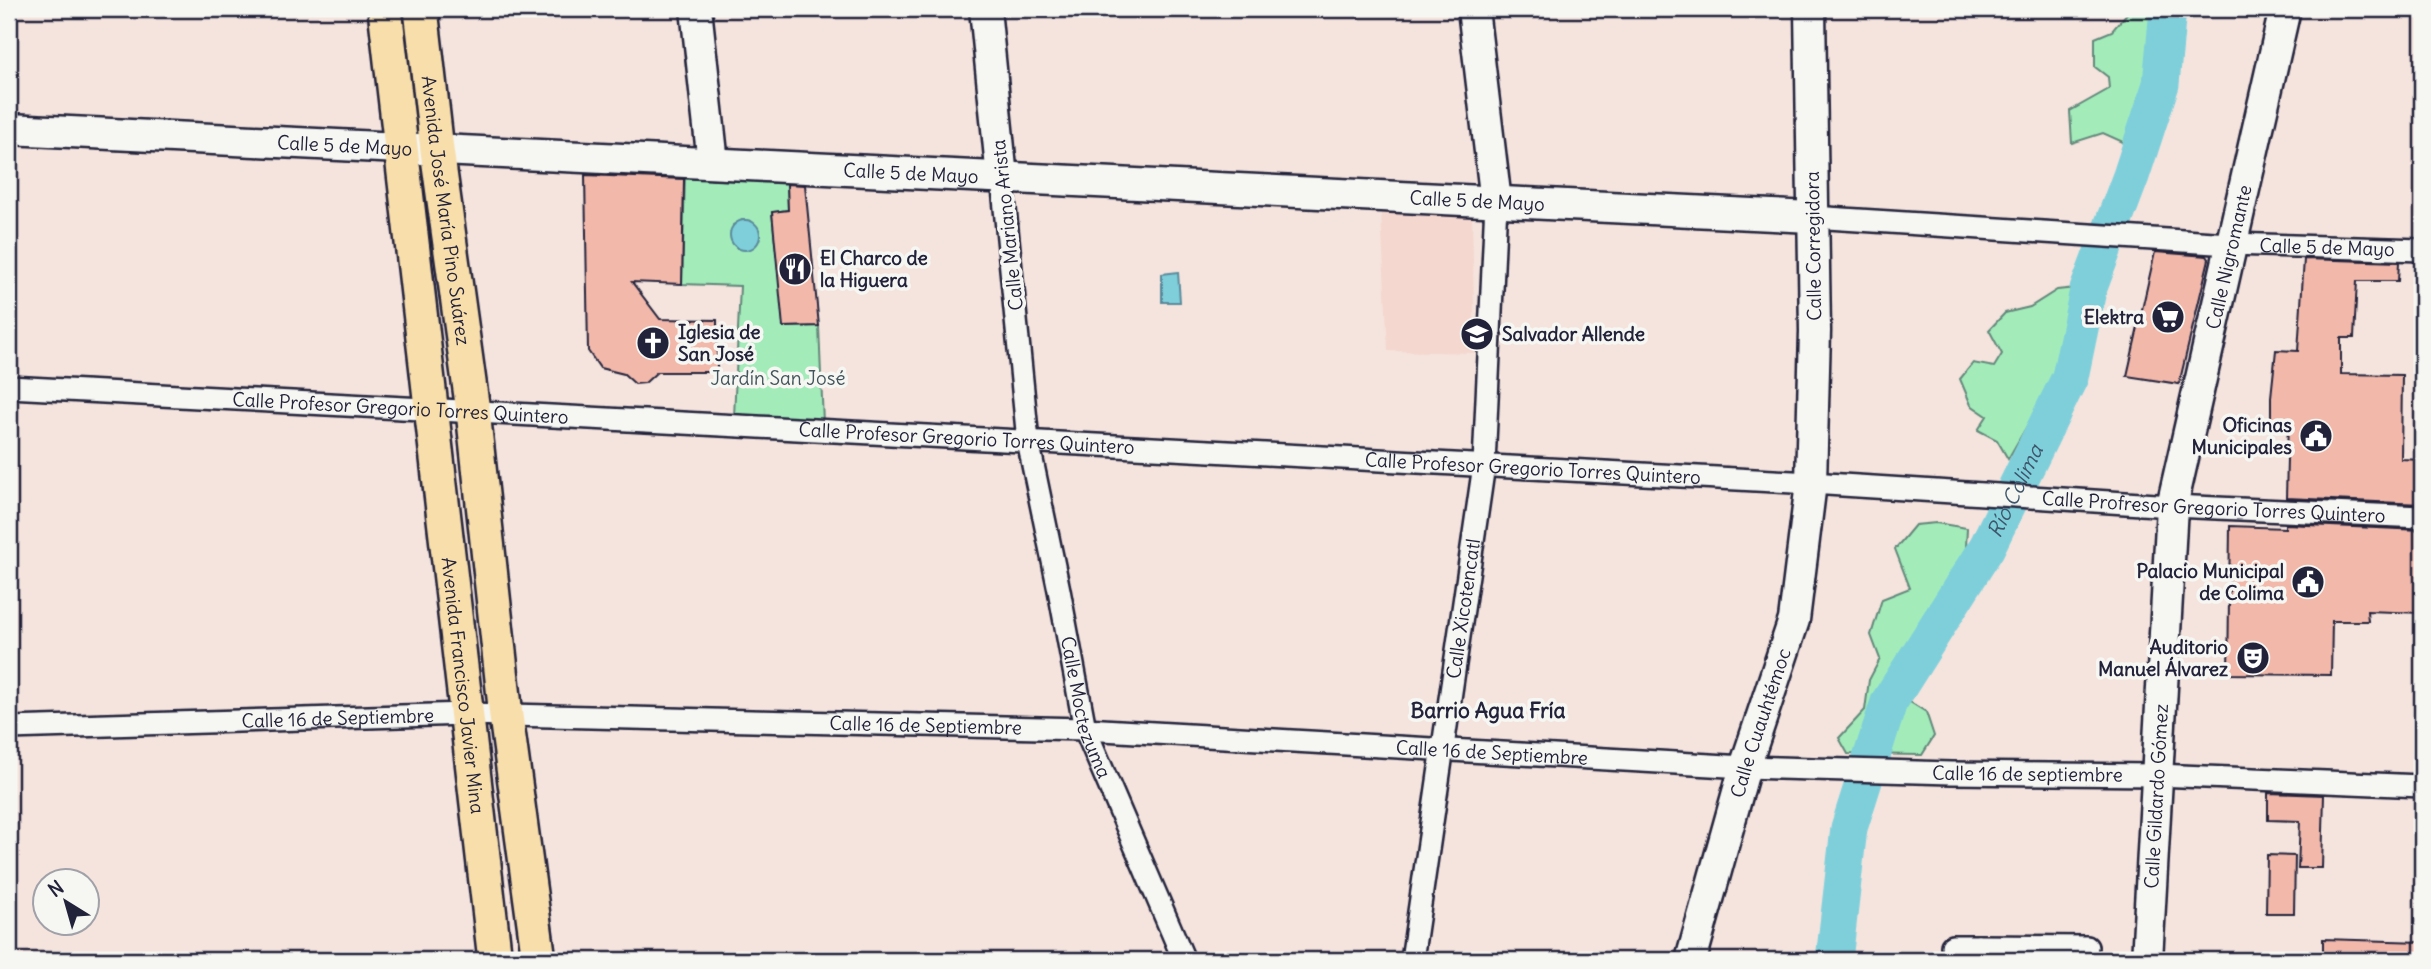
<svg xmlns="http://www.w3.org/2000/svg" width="2431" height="969" viewBox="0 0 2431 969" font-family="Delius,sans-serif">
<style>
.built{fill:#f4d7ce}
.green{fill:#a3ecba;stroke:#62877a;stroke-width:2;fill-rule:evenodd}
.water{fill:#7fcfdb;stroke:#5a8a9b;stroke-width:2}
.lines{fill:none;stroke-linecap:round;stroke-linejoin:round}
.river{stroke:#7fcfdb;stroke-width:37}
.building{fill:#f2b9ab;stroke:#22223b;stroke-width:2}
.street-casing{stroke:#22223b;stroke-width:26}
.secondary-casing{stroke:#22223b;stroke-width:35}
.primary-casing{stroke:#22223b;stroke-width:38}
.street{stroke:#f6f6f2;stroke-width:21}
.secondary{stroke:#f6f6f2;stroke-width:30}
.primary{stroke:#f8deab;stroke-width:33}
.labels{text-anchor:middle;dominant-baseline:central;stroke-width:7;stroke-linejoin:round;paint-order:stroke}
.street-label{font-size:19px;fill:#22223b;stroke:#f6f6f2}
.poi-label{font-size:19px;font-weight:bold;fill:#22223b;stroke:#f6f6f2;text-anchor:end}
.park-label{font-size:19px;fill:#42545b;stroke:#f6f6f2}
.water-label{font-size:21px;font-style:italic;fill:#3e566b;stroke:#f6f6f2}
.neighbourhood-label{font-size:21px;font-weight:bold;fill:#22223b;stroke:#f6f6f2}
</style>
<rect width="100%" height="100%" fill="#f5e4dd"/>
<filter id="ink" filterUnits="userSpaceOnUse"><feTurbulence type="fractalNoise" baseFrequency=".0143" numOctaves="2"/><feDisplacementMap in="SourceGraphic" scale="14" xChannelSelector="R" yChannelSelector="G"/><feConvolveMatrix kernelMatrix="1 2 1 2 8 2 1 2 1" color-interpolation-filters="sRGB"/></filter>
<g filter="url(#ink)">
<path class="built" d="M1381,212l91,3 3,138 -87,-2z"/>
<g class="green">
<path d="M2152,10l1,70 -28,63 -22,-10 -31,10 -2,-32 39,-22 -1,-12 -13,-10v-29l17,-7 17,-20z"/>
<path d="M685,175l102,5 1,30 -16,2 12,115 35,-1 4,97 -89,-6 6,-131 -58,-2zM742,220l9,1 7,7 -7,20h-14l-4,-23z"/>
<path d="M2076,288l-22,91 -46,80 -11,-19 -19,-10 9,-14 -16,-11 -11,-26 13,-16 21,4 8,-13 -13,-24 16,-17 25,-6 27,-17z"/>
<path d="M1936,523l31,5 -2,37 -12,49 -36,32 2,27 -17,24 24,15 8,24 -12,19 -74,-1 -9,-16 26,-28 4,-30 11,-21 -9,-24 11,-36 28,-11 -15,-39 20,-24z"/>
</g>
<g class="water">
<circle cx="745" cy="235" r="15"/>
<path d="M1178,272l2,30h-18v-28z"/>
</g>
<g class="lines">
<path class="river" id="s1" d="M1834,960l15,-132 40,-126 98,-155 83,-170 18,-87 43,-114 30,-92 7,-75"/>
</g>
<g class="building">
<path d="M585,175l99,4 -2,105 -50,-2 28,37 57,1v52h-60l-12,11 -10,1 -11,-10 -24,-6 -12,-17z"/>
<path d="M787,184l18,1 14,141 -36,1 -11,-115 16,-2z"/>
<path d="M2155,252l52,4 2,3 -30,125 -52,-8z"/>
<path d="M2304,259l95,3 -1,19h-41l-3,57h-13v36l61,1 -1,84 21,1v44l-136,-6 2,-78h-17v-23l5,-47 22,1z"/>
<path d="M2285,524l137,6v83l-55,-2 1,10h-36l-1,54 -103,-1 2,-148 55,2z"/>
<path d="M2268,793l56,2 -2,73h-24l2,-47 -32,-1z"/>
<path d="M2267,855l28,1 -1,57h-28z"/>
<path d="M2323,939l99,3v18h-99z"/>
</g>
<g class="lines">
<defs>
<g id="street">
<path id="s2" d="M1002,178l26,263 31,149 26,139 99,231"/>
<path id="s3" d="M1812,217l418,27 192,6"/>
<path id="s4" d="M9,387l1802,96 361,23 250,11"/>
<path id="s5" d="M9,728l457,-14 619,15 660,38 206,6 206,2 265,11"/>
<path d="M1952,946h26l1,12"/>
<path d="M1978,946l109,1"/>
<path id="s6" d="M1412,960l72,-495 12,-263"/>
</g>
<g id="secondary">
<path d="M696,9l17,154"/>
<path d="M985,9l17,169"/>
<path d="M1473,9l23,193"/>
<path id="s7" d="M9,129l1803,88"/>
<path id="s8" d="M1691,960l54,-193 49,-147 17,-137 4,-152 -5,-322"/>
<path id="s9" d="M2147,960l25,-454 113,-497"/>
</g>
<g id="primary">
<path id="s10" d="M385,9l110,951"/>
<path id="s11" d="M421,9l16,141 36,261 33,305 33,244"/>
</g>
</defs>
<use href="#street" class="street-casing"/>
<use href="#secondary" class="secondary-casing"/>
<use href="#primary" class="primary-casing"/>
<use href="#street" class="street"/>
<use href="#secondary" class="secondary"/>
<use href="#primary" class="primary"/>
</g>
</g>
<defs>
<symbol id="restaurant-disc" viewBox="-11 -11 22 22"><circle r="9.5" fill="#22223b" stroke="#f6f6f2"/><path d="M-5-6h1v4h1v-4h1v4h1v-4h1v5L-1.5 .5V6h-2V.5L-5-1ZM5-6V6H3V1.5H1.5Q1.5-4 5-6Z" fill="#fff"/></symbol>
<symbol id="supermarket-disc" viewBox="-11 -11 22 22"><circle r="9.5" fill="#22223b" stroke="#f6f6f2"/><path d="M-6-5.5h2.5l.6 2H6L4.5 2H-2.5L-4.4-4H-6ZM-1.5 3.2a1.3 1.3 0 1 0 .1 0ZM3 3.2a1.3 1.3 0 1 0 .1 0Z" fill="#fff"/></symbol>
<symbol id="school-disc" viewBox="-11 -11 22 22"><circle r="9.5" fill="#22223b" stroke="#f6f6f2"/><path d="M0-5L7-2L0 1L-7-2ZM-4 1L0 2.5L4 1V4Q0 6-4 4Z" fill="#fff"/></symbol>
<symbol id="church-disc" viewBox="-11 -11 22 22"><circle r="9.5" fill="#22223b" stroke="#f6f6f2"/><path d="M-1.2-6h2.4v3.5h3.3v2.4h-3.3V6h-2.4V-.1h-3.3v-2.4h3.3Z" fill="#fff"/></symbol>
<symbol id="civic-disc" viewBox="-11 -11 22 22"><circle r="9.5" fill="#22223b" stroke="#f6f6f2"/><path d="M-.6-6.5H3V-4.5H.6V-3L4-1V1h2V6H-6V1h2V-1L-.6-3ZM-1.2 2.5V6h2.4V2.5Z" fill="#fff"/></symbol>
<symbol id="theatre-disc" viewBox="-11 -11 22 22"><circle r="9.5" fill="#22223b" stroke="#f6f6f2"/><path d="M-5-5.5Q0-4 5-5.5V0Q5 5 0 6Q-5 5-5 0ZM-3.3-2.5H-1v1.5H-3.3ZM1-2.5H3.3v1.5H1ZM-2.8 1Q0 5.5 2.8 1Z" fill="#fff"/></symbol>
</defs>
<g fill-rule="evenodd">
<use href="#restaurant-disc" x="776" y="250" width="38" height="38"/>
<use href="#supermarket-disc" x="2149" y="298" width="38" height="38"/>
<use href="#school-disc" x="1458" y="315" width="38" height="38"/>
<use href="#church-disc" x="634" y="324" width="38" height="38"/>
<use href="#civic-disc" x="2297" y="417" width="38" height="38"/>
<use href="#civic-disc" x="2289" y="563" width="38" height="38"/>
<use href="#theatre-disc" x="2234" y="639" width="38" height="38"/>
</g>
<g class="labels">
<g class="street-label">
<text stroke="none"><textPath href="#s7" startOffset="336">Calle 5 de Mayo</textPath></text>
<text stroke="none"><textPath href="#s7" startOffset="903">Calle 5 de Mayo</textPath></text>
<text stroke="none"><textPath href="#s7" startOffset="1470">Calle 5 de Mayo</textPath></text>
<text stroke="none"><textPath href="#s11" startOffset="203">Avenida José María Pino Suárez</textPath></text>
<text transform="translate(1007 225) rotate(-96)">Calle Mariano Arista</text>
<text transform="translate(1813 246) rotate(-91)">Calle Corregidora</text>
<text stroke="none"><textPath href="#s3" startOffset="516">Calle 5 de Mayo</textPath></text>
<text stroke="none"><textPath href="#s9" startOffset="710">Calle Nigromante</textPath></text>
<text stroke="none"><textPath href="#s4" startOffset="392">Calle Profesor Gregorio Torres Quintero</textPath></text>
<text stroke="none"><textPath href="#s4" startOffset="959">Calle Profesor Gregorio Torres Quintero</textPath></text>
<text stroke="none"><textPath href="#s4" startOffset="1526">Calle Profesor Gregorio Torres Quintero</textPath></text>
<text stroke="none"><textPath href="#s4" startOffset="2208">Calle Profresor Gregorio Torres Quintero</textPath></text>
<text stroke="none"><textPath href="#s6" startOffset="355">Calle Xicotencatl</textPath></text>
<text stroke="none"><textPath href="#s10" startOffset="681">Avenida Francisco Javier Mina</textPath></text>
<text stroke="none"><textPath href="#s2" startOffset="537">Calle Moctezuma</textPath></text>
<text stroke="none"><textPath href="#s5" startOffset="329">Calle 16 de Septiembre</textPath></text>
<text stroke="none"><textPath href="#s8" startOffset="247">Calle Cuauhtémoc</textPath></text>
<text stroke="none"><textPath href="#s5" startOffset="917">Calle 16 de Septiembre</textPath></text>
<text stroke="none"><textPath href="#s5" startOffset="1484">Calle 16 de Septiembre</textPath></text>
<text stroke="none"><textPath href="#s5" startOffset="2020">Calle 16 de septiembre</textPath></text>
<text stroke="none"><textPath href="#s9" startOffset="164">Calle Gildardo Gómez</textPath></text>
</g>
<g class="poi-label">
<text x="820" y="258" text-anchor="start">El Charco de<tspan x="820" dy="22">la Higuera</tspan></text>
<text x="2144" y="317">Elektra</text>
<text x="678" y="332" text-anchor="start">Iglesia de<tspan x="678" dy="22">San José</tspan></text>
<text x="1502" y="334" text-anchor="start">Salvador Allende</text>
<text x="2292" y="425">Oficinas<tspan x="2292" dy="22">Municipales</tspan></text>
<text x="2284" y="571">Palacio Municipal<tspan x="2284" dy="22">de Colima</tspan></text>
<text x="2228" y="647">Auditorio<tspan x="2228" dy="22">Manuel Álvarez</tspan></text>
</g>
<g class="park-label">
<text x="778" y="378">Jardín San José</text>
</g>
<g class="water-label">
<text stroke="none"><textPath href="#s1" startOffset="511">Río Colima</textPath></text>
</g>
<g class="neighbourhood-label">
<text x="1488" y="710">Barrio Agua Fría</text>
</g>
</g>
<rect width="2431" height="969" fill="none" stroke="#f6f6f2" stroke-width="35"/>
<rect x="18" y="18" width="2396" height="934" fill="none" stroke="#22223b" stroke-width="2.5" filter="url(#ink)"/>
<g transform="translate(66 902) rotate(323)"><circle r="33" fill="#f6f6f2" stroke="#a1a1a9" stroke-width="2"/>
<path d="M0-5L12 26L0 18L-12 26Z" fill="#22223b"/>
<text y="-10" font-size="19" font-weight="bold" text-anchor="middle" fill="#22223b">N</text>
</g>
</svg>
